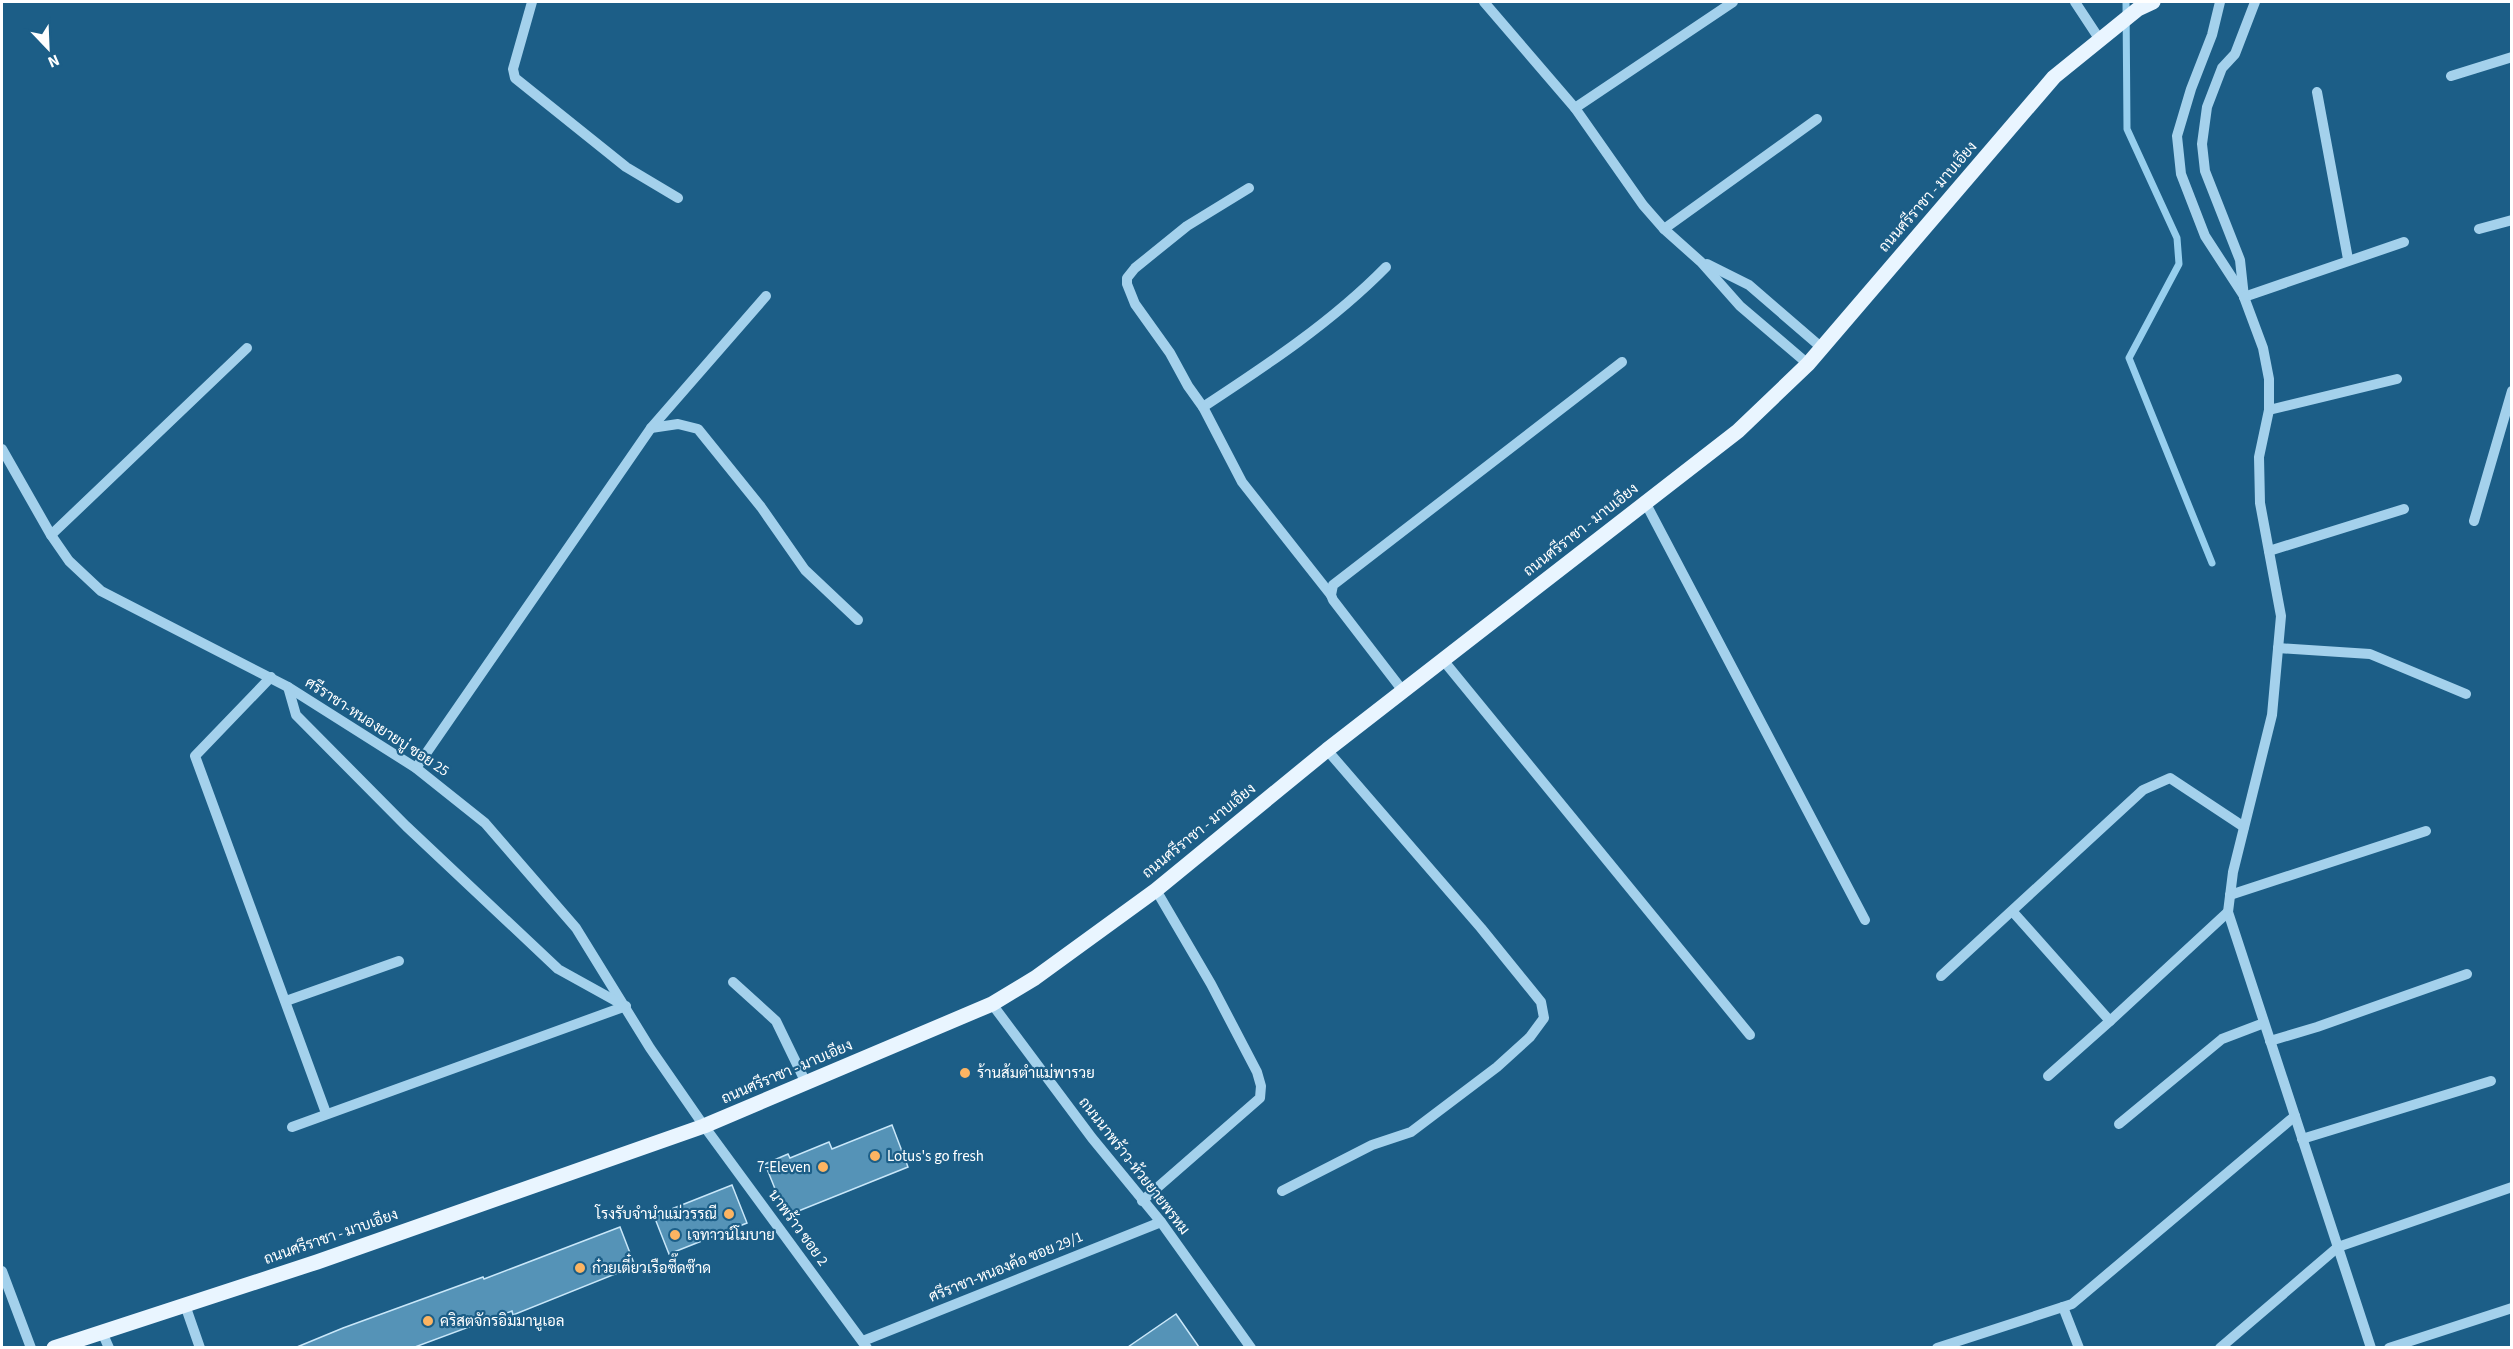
<svg xmlns="http://www.w3.org/2000/svg" width="2513" height="1349" viewBox="0 0 2513 1349" font-family="'Source Sans 3',Sarabun,sans-serif">
<style>
.lines{fill:none;stroke-linecap:round;stroke-linejoin:round}
.stream{stroke:#97cfee;stroke-width:7}
.building{fill:#5593b7;stroke:#c9e7f9;stroke-width:1.5}
.minor{stroke:#a4d1ec;stroke-width:10}
.major{stroke:#e9f5ff;stroke-width:15}
.poi-dot{fill:#fcb462;stroke:#1c5e87;stroke-width:2}
.labels{text-anchor:middle;dominant-baseline:central;stroke-width:4.5;stroke-linejoin:round;paint-order:stroke}
.street-label{font-size:15px;fill:#fff;stroke:#1c5e87}
.poi-label{font-size:15px;fill:#fff;stroke:#1c5e87;text-anchor:start}
</style>
<rect width="100%" height="100%" fill="#1c5e87"/>
<g class="lines">
<path class="stream" d="M2126,2l1,127 50,109 2,26 -50,94 83,205"/>
</g>
<g class="building">
<path d="M892,1125l16,42 -122,49 -21,-52 23,-10 2,4 39,-16 3,7z"/>
<path d="M732,1185l15,38 -78,31 -15,-38z"/>
<path d="M620,1227l15,39 -122,49 -1,-4 -97,36h-118l46,-19 140,-51 1,2z"/>
<path d="M1176,1314l23,33h-71z"/>
</g>
<g class="lines">
<g class="minor">
<path d="M532,2l-19,67 2,9 111,89 52,31"/>
<path d="M1484,2l91,106 68,97 21,24 37,33 39,44 68,58"/>
<path d="M2075,2l25,38"/>
<path d="M2220,2l-8,33 -21,54 -14,47 4,38 24,62 39,60"/>
<path d="M2255,2l-20,52 -13,14 -15,39 -5,37 3,27 35,89 4,37 19,51 6,31v31l-10,47 1,46 21,113 -9,99 -39,157 -5,40 143,436"/>
<path d="M2451,76l61,-19"/>
<path d="M2317,92l31,167"/>
<path d="M1575,108l158,-106"/>
<path d="M1249,188l-62,38 -52,42 -8,10v6l8,20 35,49 18,33 15,21 39,75 89,113"/>
<path d="M1664,229l153,-110"/>
<path d="M2479,229l33,-9"/>
<path d="M1707,264l42,21 73,63"/>
<path d="M2244,297l160,-55"/>
<path d="M1203,407c64,-42 129,-85 183,-140"/>
<path d="M2269,410l128,-31"/>
<path d="M651,428l27,-4 20,5 63,78 44,63 53,50"/>
<path d="M2,449l49,86 18,26 32,30 187,96 128,81 69,55 91,105 74,120 54,78 163,222"/>
<path d="M1645,502l220,418"/>
<path d="M2474,521l38,-130"/>
<path d="M51,535l196,-187"/>
<path d="M2269,551l135,-42"/>
<path d="M2278,648l92,6 96,40"/>
<path d="M1443,660l307,375"/>
<path d="M271,677l-76,79 131,357"/>
<path d="M288,687l8,28 110,111 152,143 65,36"/>
<path d="M1403,691l-70,-91 -2,-5 2,-10 289,-223"/>
<path d="M416,768l235,-340 115,-132"/>
<path d="M2230,895l196,-64"/>
<path d="M2013,912l97,109"/>
<path d="M1941,976l202,-186 27,-12 74,49"/>
<path d="M733,982l43,39 30,62"/>
<path d="M286,1001l113,-40"/>
<path d="M992,1004l100,134 69,84 90,126"/>
<path d="M2270,1041l47,-14 150,-53"/>
<path d="M2048,1076l62,-55 118,-109"/>
<path d="M2119,1124l103,-85 42,-16"/>
<path d="M292,1127l334,-121"/>
<path d="M2302,1139l189,-58"/>
<path d="M1282,1191l90,-46 39,-13 86,-65 33,-30 14,-19 -3,-16 -60,-74 -154,-178"/>
<path d="M1142,1201l118,-103 1,-12 -4,-14 -46,-88 -55,-94"/>
<path d="M2,1271l29,77"/>
<path d="M185,1305l15,43"/>
<path d="M2063,1307l16,41"/>
<path d="M102,1332l7,16"/>
<path d="M863,1341l298,-119"/>
<path d="M1937,1348l135,-44 223,-188"/>
<path d="M2220,1348l118,-101 174,-60"/>
<path d="M2389,1348l123,-40"/>
</g>
<path class="major" d="M54,1348l263,-86 387,-136 288,-122 43,-26 121,-88 171,-140 411,-319 70,-67 246,-287 84,-68 15,-7"/>
</g>
<g class="poi-dot">
<circle cx="965" cy="1073" r="6"/>
<circle cx="875" cy="1156" r="6"/>
<circle cx="823" cy="1167" r="6"/>
<circle cx="729" cy="1214" r="6"/>
<circle cx="675" cy="1235" r="6"/>
<circle cx="580" cy="1268" r="6"/>
<circle cx="428" cy="1321" r="6"/>
</g>
<g class="labels">
<g class="street-label">
<text transform="translate(1928 197) rotate(-49)">ถนนศรีราชา - มาบเอียง</text>
<text transform="translate(1581 530) rotate(-38)">ถนนศรีราชา - มาบเอียง</text>
<text transform="translate(377 727) rotate(33)">ศรีราชา-หนองยายบู่ ซอย 25</text>
<text transform="translate(1199 831) rotate(-39)">ถนนศรีราชา - มาบเอียง</text>
<text transform="translate(787 1072) rotate(-23)">ถนนศรีราชา - มาบเอียง</text>
<text transform="translate(1134 1166) rotate(52)">ถนนนาพร้าว-ห้วยยายพรหม</text>
<text transform="translate(798 1228) rotate(54)">นาพร้าว ซอย 2</text>
<text transform="translate(331 1237) rotate(-19)">ถนนศรีราชา - มาบเอียง</text>
<text transform="translate(1006 1267) rotate(-22)">ศรีราชา-หนองค้อ ซอย 29/1</text>
</g>
<g class="poi-label">
<text x="977" y="1073">ร้านส้มตำแม่พารวย</text>
<text x="887" y="1156">Lotus's go fresh</text>
<text x="811" y="1167" text-anchor="end">7-Eleven</text>
<text x="717" y="1214" text-anchor="end">โรงรับจำนำแม่วรรณี</text>
<text x="687" y="1235">เจทาวน์โมบาย</text>
<text x="592" y="1268">ก๋วยเตี๋ยวเรือซี๊ดซ๊าด</text>
<text x="440" y="1321">คริสตจักรอิมมานูเอล</text>
</g>
</g>
<rect width="2513" height="1349" fill="none" stroke="#ffffff" stroke-width="6"/>
<g transform="translate(48 48) rotate(157)" stroke="#1c5e87" stroke-width="4.5" paint-order="stroke">
<path d="M0-4.5L10 22L0 15L-10 22Z" fill="#ffffff"/>
<text y="-9" font-size="16" font-weight="bold" text-anchor="middle" fill="#ffffff">N</text>
</g>
</svg>
